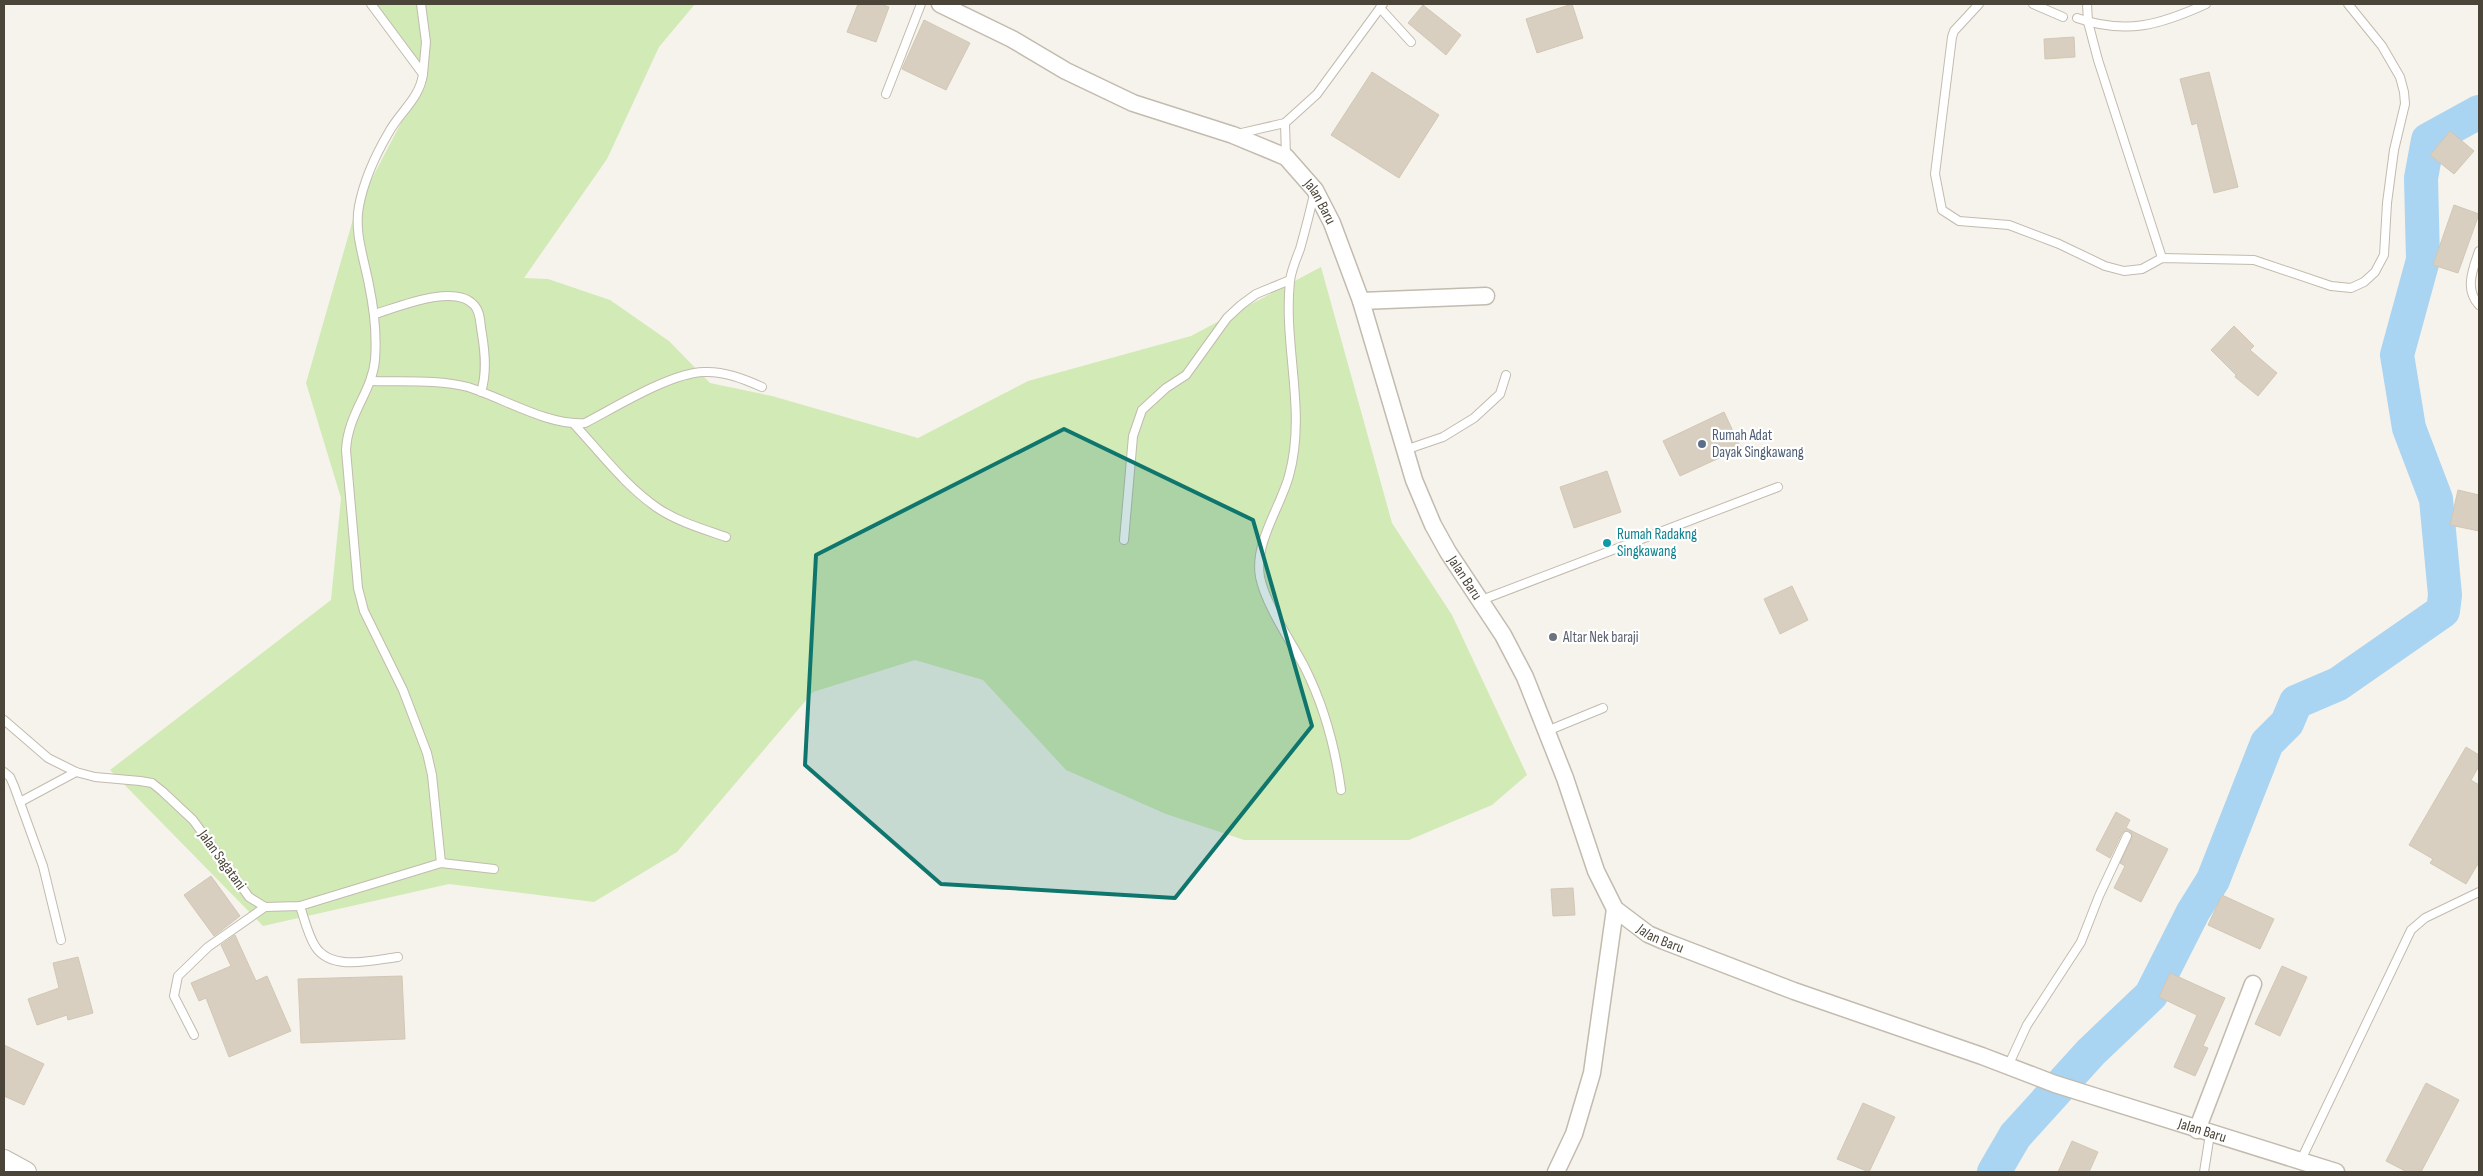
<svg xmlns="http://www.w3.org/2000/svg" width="2483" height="1176" viewBox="0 0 2483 1176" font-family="'Sofia Sans Condensed',sans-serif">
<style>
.green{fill:#d2eab5}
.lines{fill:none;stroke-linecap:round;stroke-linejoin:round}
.river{stroke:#a9d4f2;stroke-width:34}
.building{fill:#d8cfc1;stroke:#d3c7b4}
.service-casing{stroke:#c2bbae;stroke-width:10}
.minor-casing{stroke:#c2bbae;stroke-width:19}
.tertiary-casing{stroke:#c2bbae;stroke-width:22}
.service{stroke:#fff;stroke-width:8}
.minor{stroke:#fff;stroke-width:16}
.tertiary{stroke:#fff;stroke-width:20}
.marked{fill:#0f766e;fill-opacity:0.2;stroke:#0f766e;stroke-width:4;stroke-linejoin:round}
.service-dot{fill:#5c6f8a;stroke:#fff;stroke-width:2}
.culture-dot{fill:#0f9aa8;stroke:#fff;stroke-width:2}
.worship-dot{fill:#6b7280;stroke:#fff;stroke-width:2}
.labels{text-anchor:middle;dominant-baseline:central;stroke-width:4.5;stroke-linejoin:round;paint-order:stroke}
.street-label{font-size:15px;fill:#4b4439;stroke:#fff}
.service-label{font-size:15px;fill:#4e5e75;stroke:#fff;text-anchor:start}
.culture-label{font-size:15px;fill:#0d838f;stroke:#fff;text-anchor:start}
.worship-label{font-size:15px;fill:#5b616d;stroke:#fff;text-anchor:start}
</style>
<rect width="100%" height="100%" fill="#f6f3ec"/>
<path class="green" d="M374,4h321l-36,43 -52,112 -83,119 24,1 62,21 59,41 41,42 62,13 146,42 110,-57 163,-45 130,-69 71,256 60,92 75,160 -35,30 -83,35h-165l-78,-26 -100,-44 -83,-90 -68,-20 -102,32 -136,160 -83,50 -145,-18 -186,42 -153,-156 221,-170 10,-102 -35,-115 50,-174 70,-134z"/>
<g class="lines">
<path class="river" d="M1994,1172l21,-36 76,-84 60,-57 42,-83 20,-32 54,-137 20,-20 9,-21 42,-18 105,-73 2,-16 -9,-96 -27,-71 -12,-73 26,-95 -2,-82 7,-38 51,-28"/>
</g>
<g class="building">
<path d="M858,4h23l8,3 -13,35 -29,-10z"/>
<path d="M1572,4l11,34 -46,15 -11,-34z"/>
<path d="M1423,5l38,30 -15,20 -38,-32z"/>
<path d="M924,20l46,23 -24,47 -44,-21z"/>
<path d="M2074,37l1,20 -30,2 -1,-20z"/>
<path d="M1372,72l67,43 -40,63 -68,-43z"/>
<path d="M2209,72l29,115 -24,6 -17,-70 -5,2 -12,-46z"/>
<path d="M2450,131l24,20 -20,23 -24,-19z"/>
<path d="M2454,205l25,9 -21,59 -25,-8z"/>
<path d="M2234,326l20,20 -4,4 27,23 -19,23 -23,-19 1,-2 -25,-25z"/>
<path d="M1724,412l17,36 -61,28 -17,-35z"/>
<path d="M1607,471l14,41 -47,16 -14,-41z"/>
<path d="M2458,490l21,5v36l-29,-6z"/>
<path d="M1792,586l16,34 -28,14 -16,-35z"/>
<path d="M2466,747l13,8v11l-8,14 8,5v77l-13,22 -36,-21 3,-4 -24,-14z"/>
<path d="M2116,812l14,8 -4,8 42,21 -27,53 -27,-14 11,-22 -5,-3 12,-25 -1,-6 -4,-2 -5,3 -12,25 -14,-8z"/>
<path d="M211,876l29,40 -26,20 -30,-41z"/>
<path d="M1573,888l2,27 -22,1 -2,-27z"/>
<path d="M2222,895l52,24 -14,30 -52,-24z"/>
<path d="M235,935l21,46 11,-5 24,55 -62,26 -23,-59 -7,3 -8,-18 40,-17 -10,-21z"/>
<path d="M78,957l15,56 -25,7 -1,-5 -30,10 -9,-26 31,-11 -6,-25z"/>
<path d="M2282,966l25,11 -27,59 -25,-12z"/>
<path d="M2170,973l55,25 -22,48 5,2 -13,28 -21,-9 23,-52 -38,-18z"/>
<path d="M402,976l3,63 -104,4 -3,-64z"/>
<path d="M4,1045l40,19 -20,41 -20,-9z"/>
<path d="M2426,1083l33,17 -38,72h-14l-21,-11z"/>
<path d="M1863,1103l32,14 -26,55 -32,-13z"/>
<path d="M2072,1141l26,11 -9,20h-31z"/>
</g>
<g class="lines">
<defs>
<g id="service">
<path d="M371,4l52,70c-3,24 -23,38 -34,58 -13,22 -25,48 -30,74 -5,27 5,52 10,79 5,24 8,50 6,75 -3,32 -27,53 -29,90l12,138 6,23 39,79 24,63 5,22 9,88"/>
<path d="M421,4l5,38 -3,32"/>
<path d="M1979,4l-25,27 -2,6 -17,137 7,36 17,11 50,4 50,19 46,22 19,5 18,-2 20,-11 92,2 77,26 20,2 13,-6 11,-10 9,-17 3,-52 7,-53 11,-46 -1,-12 -4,-15 -18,-31 -34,-42"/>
<path d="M2033,4l30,13"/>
<path d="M2087,4l1,18 10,38 64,198"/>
<path d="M1380,8l31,34"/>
<path d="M2077,18c49,17 83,7 129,-14"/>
<path d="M886,94l35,-90"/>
<path d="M1237,134l48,-11"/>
<path d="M1286,157l-1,-34 32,-29 66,-90"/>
<path d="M1314,194c-4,18 -9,37 -14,55 -4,10 -9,22 -10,32 -7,66 17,129 -1,195 -9,32 -35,67 -29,101 6,29 31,64 45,91 20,40 30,78 36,122"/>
<path d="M2479,251c-6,18 -15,38 0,54"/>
<path d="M375,314c23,-7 80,-31 99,-9 7,7 6,20 8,29 3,19 5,39 -1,58"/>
<path d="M371,381c31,1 67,-2 97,6 35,11 80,39 117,36 31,-16 85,-50 119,-51 20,-1 40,7 58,15"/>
<path d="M574,424c26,28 52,63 85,85 20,13 44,20 67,28"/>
<path d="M1405,450l38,-13 31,-19 26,-24 6,-19"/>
<path d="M1124,540l9,-104 9,-26 24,-22 20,-13 41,-57 14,-13 15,-11 34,-14"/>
<path d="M1479,601l299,-114"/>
<path d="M4,720l44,38 28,14 19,5 45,4 12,2 10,8 31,29 56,77 16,10 35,-1 141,-43 53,6"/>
<path d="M1547,731l56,-23"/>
<path d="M4,772l6,5 4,9 29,80 18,74"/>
<path d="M20,802l56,-30"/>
<path d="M300,906c4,12 8,29 15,40 16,26 58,14 83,11"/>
<path d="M194,1035l-20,-39 4,-20 30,-29 57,-40"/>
<path d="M2008,1066l19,-41 54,-83 18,-46 28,-60"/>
<path d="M2301,1160l110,-230 14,-12 54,-26"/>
<path d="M2204,1172l6,-38"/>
</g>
<g id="minor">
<path id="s1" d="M940,4l72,35 54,32 67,32 100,32 53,22 29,33 17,33 29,78 53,179 19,45 15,27 55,83 22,42 40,101 31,93 19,38 33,25 16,7 130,50 188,65 73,28 281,88"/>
<path d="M1361,301l125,-5"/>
<path d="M2197,1130l56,-146"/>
<path d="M1556,1172l18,-38 18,-61 23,-164"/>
</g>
<path id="tertiary" d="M4,1160l22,12"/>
</defs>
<use href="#service" class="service-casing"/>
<use href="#minor" class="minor-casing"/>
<use href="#tertiary" class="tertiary-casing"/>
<use href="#service" class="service"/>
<use href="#minor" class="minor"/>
<use href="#tertiary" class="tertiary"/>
</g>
<path class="marked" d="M1064,429l189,91 59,206 -137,172 -234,-14 -136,-119 11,-210z"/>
<circle class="service-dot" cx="1702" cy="444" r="5"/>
<circle class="culture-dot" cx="1607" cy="543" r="5"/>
<circle class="worship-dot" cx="1553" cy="637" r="5"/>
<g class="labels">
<g class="street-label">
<text stroke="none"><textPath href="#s1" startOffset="436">Jalan Baru</textPath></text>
<text stroke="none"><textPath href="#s1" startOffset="841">Jalan Baru</textPath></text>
<text transform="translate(222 860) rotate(54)">Jalan Sagatani</text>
<text stroke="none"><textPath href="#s1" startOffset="1261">Jalan Baru</textPath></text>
<text stroke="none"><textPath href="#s1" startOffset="1836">Jalan Baru</textPath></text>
</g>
<g class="service-label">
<text x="1712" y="435">Rumah Adat<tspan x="1712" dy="17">Dayak Singkawang</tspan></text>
</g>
<g class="culture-label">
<text x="1617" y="534">Rumah Radakng<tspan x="1617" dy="17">Singkawang</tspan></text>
</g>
<g class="worship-label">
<text x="1563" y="637">Altar Nek baraji</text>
</g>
</g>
<rect width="2483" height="1176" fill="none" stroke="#4b4439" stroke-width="10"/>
</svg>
